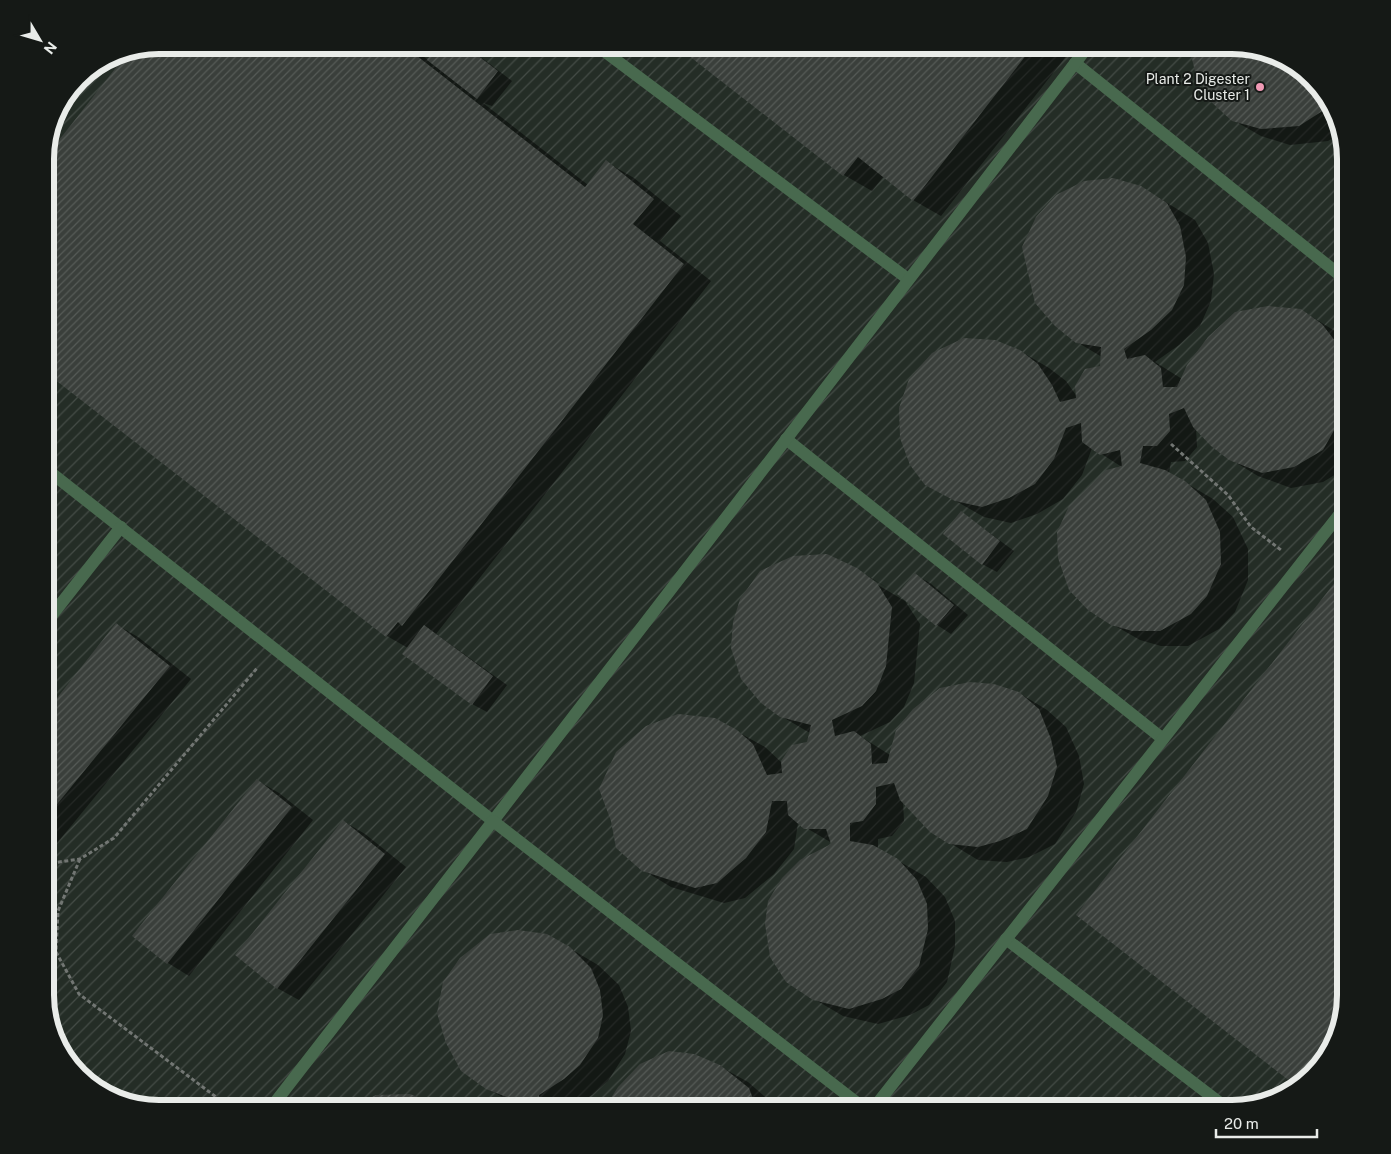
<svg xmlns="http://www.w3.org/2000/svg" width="1391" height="1154" viewBox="0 0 1391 1154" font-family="'Public Sans',sans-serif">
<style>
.industrial{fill:url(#industrial-furrows)}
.shadow{fill:#0007}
.building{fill:url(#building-hatch)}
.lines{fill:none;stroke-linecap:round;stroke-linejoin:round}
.path{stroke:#727673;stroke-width:3;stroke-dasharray:4 2.5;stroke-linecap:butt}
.minor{stroke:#48694e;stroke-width:12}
.poi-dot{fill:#f09ab5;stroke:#151916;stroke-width:2}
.labels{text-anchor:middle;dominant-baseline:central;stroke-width:4;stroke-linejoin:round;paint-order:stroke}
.poi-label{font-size:14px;fill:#e9ece9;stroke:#151916;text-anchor:end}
.rim{fill:none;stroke:#e9ece9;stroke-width:6}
</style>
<defs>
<pattern id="industrial-furrows" width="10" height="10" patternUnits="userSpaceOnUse" patternTransform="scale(1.25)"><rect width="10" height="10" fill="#242d26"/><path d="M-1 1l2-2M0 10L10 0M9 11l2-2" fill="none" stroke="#444c46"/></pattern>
<pattern id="building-hatch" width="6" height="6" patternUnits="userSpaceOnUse" patternTransform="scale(1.25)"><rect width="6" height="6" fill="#3a3f3b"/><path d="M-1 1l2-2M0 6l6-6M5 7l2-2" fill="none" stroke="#565b57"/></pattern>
</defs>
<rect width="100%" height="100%" fill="#1e221f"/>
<path class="industrial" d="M158,45h1075l43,9 32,19 29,42 9,43v838l-9,43 -19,32 -42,29 -43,9h-1075l-43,-9 -32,-19 -26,-36 -12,-42v-852l12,-42 26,-36 32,-19z"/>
<g class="shadow">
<path d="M158,45h251l19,15 12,-15h25l47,36 -20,25 -9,-3 105,82 18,-23 28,16 47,38 -21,25 51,40 -275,353 71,51 -20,27 -15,-8 -64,-56 -21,-12 -342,-266v-210l85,-109z"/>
<path d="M677,45h398l-134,171 -28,-16 -29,-24 -12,15 -28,-16z"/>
<path d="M1233,45l43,9 32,19 29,42 4,18 -13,8 -38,4 -29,-9 -28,-16z"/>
<path d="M1141,187l54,33 13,23 6,31 -3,27 -11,25 -21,19 -24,17 27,17 119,-69 45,28v130l-23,14 -32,6 -33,-12 -28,-17 -34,-31 1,19 -12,14 -14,1 -2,11 44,26 20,18 15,32v31l-13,32 -16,17 -31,17h-27l-21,-6 -28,-16 10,-157 -30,-19 -10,27 -19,24 -26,15 -26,9 -27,-6 -58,-33 94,-133 29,17 17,13 12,17 23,-31 1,-10 -25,-15z"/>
<path d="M961,512l53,39 -17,21 -15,-8z"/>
<path d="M856,569l35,21 -19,-11 -1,2 34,20 15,23 -6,59 -10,24 -14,15 -30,14 30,19 129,-62 28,17 19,17 13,29 5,28 -8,28 -21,32 -26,13 -22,5 -29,-2 -28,-17 -47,-42 1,20 -12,15 -14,3v10l48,28 19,20 10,24v25l-8,36 -18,23 -19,10 -32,9 -35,-8 -29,-17 18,-156 -34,-20 -4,26 -20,25 -29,24 -21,5 -53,-16 -28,-17 93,-139 29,16 16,15 27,-19 2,-10 -29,-17z"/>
<path d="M915,575l15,8 38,32 -17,19 -14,-9 -35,-29z"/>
<path d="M117,625l21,12 53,42 -146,179v-129z"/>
<path d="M258,781l21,12 34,27 -124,156 -21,-13 -35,-27z"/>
<path d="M343,821l22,13 41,33 -107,133 -22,-12z"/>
<path d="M547,935l51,30 21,20 9,22 3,24 -6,23 -17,27 -16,14 -22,14h-51v-3l-33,-18z"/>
<path d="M719,1066l29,16 31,27h-174z"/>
<path d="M1136,1096l21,13h-31z"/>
</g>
<g class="building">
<path d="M158,45h245l182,142 21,-27 48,39 -21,25 51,40 -282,362 -4,-4 -12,15 -341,-265v-214l84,-107z"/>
<path d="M438,45h26l34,26 -21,28 -50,-39z"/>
<path d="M675,45h359l-121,156 -55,-44 -15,19z"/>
<path d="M1189,45h44l43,9 32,19 22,31 -6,6 -25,16 -38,3 -29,-8 -23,-21 -14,-28z"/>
<path d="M1113,178l28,8 26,17 13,23 6,31 -2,28 -12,25 -21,20 -27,19 3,10 18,-4 16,13 2,19h14l10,-22 21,-28 27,-25 33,-6 33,3 21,15 24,31v42l-5,21 -18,32 -29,17 -32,6 -33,-13 -18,-14 -18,-19 -9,-19 -15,6 1,17 -13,15h-14l-3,17 25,7 20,11 21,19 14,32 1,32 -14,32 -16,18 -31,17h-28l-21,-6 -23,-15 -19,-20 -11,-32 -1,-26 12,-26 37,-36 16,-4 -2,-16 -20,5 -18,-13 -1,-19 -15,5 -12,31 -19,25 -26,14 -27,9 -27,-6 -30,-16 -15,-20 -10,-27 -1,-30 10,-29 23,-26 32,-15 31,2 25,10 18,14 14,21 8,17 16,-4 -1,-12 10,-17 15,-3 1,-19 -25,-4 -21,-17 -20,-23 -13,-56 14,-30 20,-22 28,-14z"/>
<path d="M961,511l39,30 -18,24 -39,-31z"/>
<path d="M827,554l30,14 20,15 15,24 -6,59 -10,25 -14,15 -30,14 3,16 19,-5 17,13 1,20 15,-1 9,-33 17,-21 27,-21 30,-6 24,2 25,8 20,17 12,30 6,28 -9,29 -21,33 -27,12 -22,6 -29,-3 -19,-12 -30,-32 -6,-17 -18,4v17l-13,17 -13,2v18l23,4 25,14 19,21 10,24 1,25 -9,37 -18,23 -19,10 -33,10 -36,-9 -27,-18 -16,-25 -5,-33 3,-23 14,-23 18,-18 31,-16 -5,-15h-22l-16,-14 -1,-14h-15l-6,31 -20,26 -29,25 -22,5 -53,-17 -26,-23 -5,-27 -12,-32 17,-37 30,-26 32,-12 37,4 22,12 16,14 14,31 15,-2 -1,-12 11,-16 15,-3 4,-17 -31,-8 -19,-14 -20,-24 -10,-31 2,-26 7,-23 20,-28 33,-15z"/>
<path d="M1346,568v428l-9,43 -19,32 -22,15 -220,-171z"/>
<path d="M915,573l39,32 -18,21 -39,-32z"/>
<path d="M116,623l54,43 -125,153v-92l8,-10 -7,-5z"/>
<path d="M424,625l69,51 -21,29 -70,-51z"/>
<path d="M257,779l35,28 -125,157 -35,-28z"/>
<path d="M343,820l42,34 -108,135 -42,-34z"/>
<path d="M518,930l29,4 23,13 21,21 9,22 3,25 -5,23 -18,27 -16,14 -25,16 2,14h-23l1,-7 -33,-13 -25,-18 -15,-28 -9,-30 6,-31 17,-24 30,-24z"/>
<path d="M669,1051l25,3 26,11 29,23 8,21h-153l14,-22 22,-23z"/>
<path d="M410,1094l26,10 6,5h-94l28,-14z"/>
<path d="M1135,1095l19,14h-30z"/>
</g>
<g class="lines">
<g class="path">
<path d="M1171,444l57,51 23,32 30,23"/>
<path d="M80,859l-22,52 -2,41 23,42 153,115"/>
<path d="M45,864l35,-5 34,-21 144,-171"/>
</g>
<g class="minor">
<path d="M596,45l312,234"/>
<path d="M1075,63l271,217"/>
<path d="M786,439l377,300"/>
<path d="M45,468l448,353 596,-776"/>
<path d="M45,624l76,-97"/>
<path d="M1006,939l222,170"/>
<path d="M270,1109l223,-288 372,288"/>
<path d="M873,1109l473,-603"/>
</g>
</g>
<circle class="poi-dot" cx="1260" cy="87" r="5"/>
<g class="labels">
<g class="poi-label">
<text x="1250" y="79">Plant 2 Digester<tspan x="1250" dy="16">Cluster 1</tspan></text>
</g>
</g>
<path d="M0 0H1391V1154H0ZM159 54H1232A105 105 0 0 1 1337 159V995A105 105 0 0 1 1232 1100H159A105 105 0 0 1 54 995V159A105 105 0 0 1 159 54Z" fill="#151916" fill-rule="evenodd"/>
<path class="rim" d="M159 54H1232A105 105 0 0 1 1337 159V995A105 105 0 0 1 1232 1100H159A105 105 0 0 1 54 995V159A105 105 0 0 1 159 54Z"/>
<g transform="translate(40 40) rotate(128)" stroke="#151916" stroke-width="4" paint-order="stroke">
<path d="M0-4L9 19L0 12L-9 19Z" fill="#e9ece9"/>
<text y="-8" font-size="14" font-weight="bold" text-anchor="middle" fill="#e9ece9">N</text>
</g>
<path d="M1216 1129v8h101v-8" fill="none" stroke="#e9ece9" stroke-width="2.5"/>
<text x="1224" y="1129" font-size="15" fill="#e9ece9" stroke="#151916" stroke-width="4" paint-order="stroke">20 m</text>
</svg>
